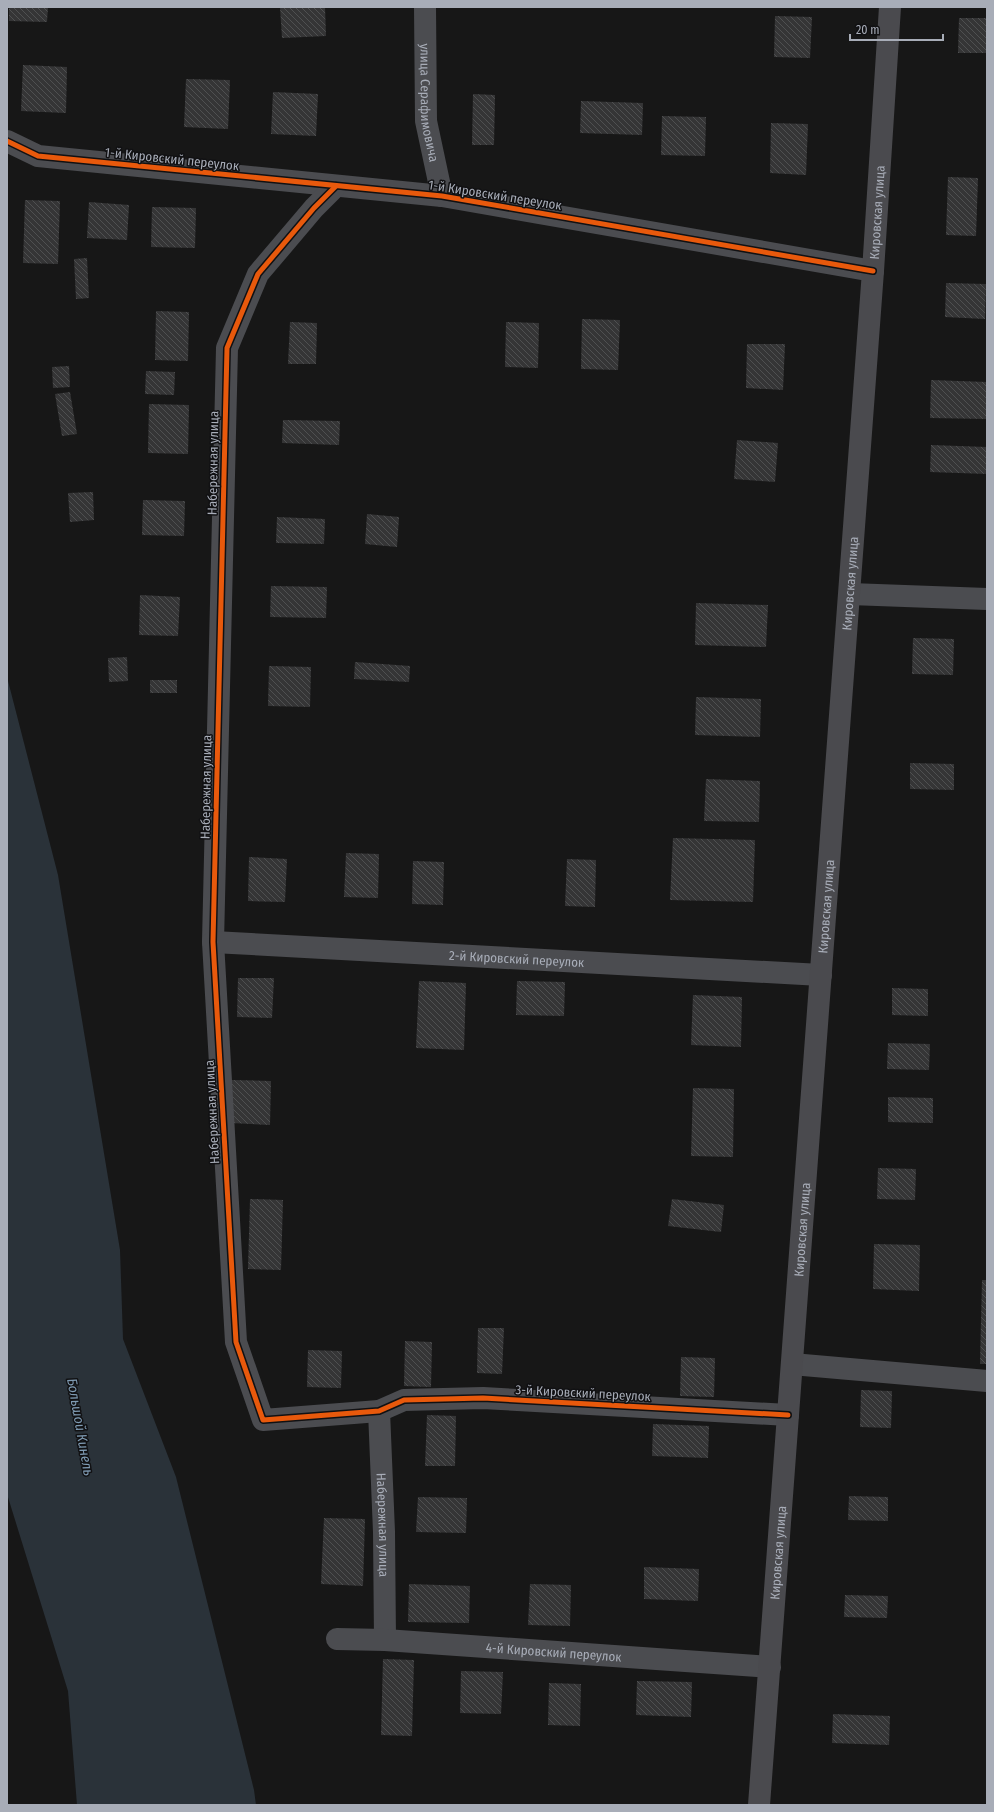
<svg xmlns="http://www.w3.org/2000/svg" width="994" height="1812" viewBox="0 0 994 1812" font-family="'Fira Sans Condensed',sans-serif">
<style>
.water{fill:#2a3239}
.building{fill:url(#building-back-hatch)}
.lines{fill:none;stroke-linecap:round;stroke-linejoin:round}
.minor{stroke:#4b4c50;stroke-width:22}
.secondary{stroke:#4a4a4e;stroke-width:22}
.cycleway-casing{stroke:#111113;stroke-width:8}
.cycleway{stroke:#e8590c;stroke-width:5}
.labels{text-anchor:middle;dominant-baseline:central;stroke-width:3;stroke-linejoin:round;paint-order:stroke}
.street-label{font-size:13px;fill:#a8adb8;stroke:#111113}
.water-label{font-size:14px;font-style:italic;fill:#7f9bb3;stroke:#111113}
</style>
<defs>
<pattern id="building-back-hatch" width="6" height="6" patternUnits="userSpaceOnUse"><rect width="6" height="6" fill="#353536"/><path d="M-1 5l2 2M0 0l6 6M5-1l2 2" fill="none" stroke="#4f5051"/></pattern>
</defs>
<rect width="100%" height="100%" fill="#171717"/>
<path class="water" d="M7,677l51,198 62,375 3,89 53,138 78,313 2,15h-179l-9,-114 -61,-197z"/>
<g class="building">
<path d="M9,7h39l-1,15 -38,-1z"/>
<path d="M280,7h45l1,29 -44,2z"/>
<path d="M775,16l37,1 -2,41 -36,-1z"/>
<path d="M959,18h28v35h-29z"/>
<path d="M23,65l44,2 -1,46 -45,-2z"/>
<path d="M186,79l44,1 -2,49 -44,-2z"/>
<path d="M273,92l45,2 -2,42 -45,-2z"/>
<path d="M473,94l22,1 -1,50h-22z"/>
<path d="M581,101l62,2 -1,32 -62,-2z"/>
<path d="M662,116l44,1 -1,39 -44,-1z"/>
<path d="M771,123l37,1 -2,51 -36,-2z"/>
<path d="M948,177l30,1 -2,58 -30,-1z"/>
<path d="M25,200l35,1 -2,63 -35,-1z"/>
<path d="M89,202l40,3 -2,35 -40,-2z"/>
<path d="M152,207l44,1 -1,40 -44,-1z"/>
<path d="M87,258l2,40 -13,1 -2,-40z"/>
<path d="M946,283l40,1 -1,35 -40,-2z"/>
<path d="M156,311l33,1 -1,49 -33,-1z"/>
<path d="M582,319l38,1 -2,50 -37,-1z"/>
<path d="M290,322l27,1 -1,41h-28z"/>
<path d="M506,322l33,1 -1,45 -33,-1z"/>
<path d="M747,344h38l-2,46 -37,-2z"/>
<path d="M69,366l1,21 -17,1 -1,-21z"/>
<path d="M146,371l29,1 -1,23 -29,-1z"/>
<path d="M931,380l56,2v37l-57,-1z"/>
<path d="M70,392l7,42 -15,2 -7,-42z"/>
<path d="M149,404l40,1 -1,49 -40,-1z"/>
<path d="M283,420l57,1 -1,24 -57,-2z"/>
<path d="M737,440l41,3 -3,39 -41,-3z"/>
<path d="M931,445l56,2v27l-57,-2z"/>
<path d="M93,492l1,28 -24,2 -2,-29z"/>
<path d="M143,500l42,1 -1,35 -42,-1z"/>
<path d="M367,514l32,3 -2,30 -32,-3z"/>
<path d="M277,517l48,2 -1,25 -48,-1z"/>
<path d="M271,586l56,1 -1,31 -56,-1z"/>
<path d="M140,595l40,2 -2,39 -39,-1z"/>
<path d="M696,603l72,2 -2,42 -71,-2z"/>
<path d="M913,638l41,1 -1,36 -41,-1z"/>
<path d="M127,657l1,24 -19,1 -1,-24z"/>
<path d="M355,662l55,4 -1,16 -55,-3z"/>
<path d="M269,666l42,1 -1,40 -42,-1z"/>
<rect x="150" y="680" width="27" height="13"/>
<path d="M696,697l65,2 -1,38 -65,-2z"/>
<path d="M910,763l44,1v26l-44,-1z"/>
<path d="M706,779l54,2 -1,41 -55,-1z"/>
<path d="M673,838l82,2 -2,62 -83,-2z"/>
<path d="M346,853l33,1 -1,44 -34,-1z"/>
<path d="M249,857l38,2 -2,43 -37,-1z"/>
<path d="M567,859l29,1 -1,47 -30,-1z"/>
<path d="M413,861l31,1 -1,43 -31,-1z"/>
<path d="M238,978h36l-2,40 -35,-1z"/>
<path d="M419,981l47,2 -2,67 -48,-2z"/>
<path d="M517,981l48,1 -1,34 -48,-1z"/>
<path d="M892,988l36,1v27l-36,-1z"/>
<path d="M693,995l49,2 -1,50 -50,-2z"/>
<path d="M888,1043l42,1 -1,26 -42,-1z"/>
<path d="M232,1080l39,1 -1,44 -39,-2z"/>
<path d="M693,1088l41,1 -1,68 -42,-1z"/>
<path d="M888,1097l45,1v25l-45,-1z"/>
<path d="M878,1168l38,1 -1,31 -38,-1z"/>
<path d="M250,1199l33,1 -2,70 -33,-1z"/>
<path d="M672,1199l52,6 -3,27 -53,-6z"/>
<path d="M874,1244l46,1 -1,46 -46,-2z"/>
<path d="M982,1280h5v84h-7z"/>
<path d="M478,1328h26l-2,46 -25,-1z"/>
<path d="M405,1341l27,1 -1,45 -27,-1z"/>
<path d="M308,1350l34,1 -1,37 -34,-1z"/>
<path d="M681,1357l34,1 -1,39 -34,-1z"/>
<path d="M861,1390l31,1 -1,37 -31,-1z"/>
<path d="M427,1415l29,1 -1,50h-30z"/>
<path d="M653,1424l56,2 -1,32 -56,-2z"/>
<path d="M849,1496l39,1v24l-40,-1z"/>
<path d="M418,1497l49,1 -1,35 -50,-1z"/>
<path d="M324,1518l41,1 -2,67 -42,-2z"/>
<path d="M644,1567l55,2 -1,32 -54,-2z"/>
<path d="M409,1584l61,2 -1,37 -61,-1z"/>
<path d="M530,1584l41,1 -1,41 -42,-1z"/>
<path d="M845,1595l43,1 -1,22 -43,-1z"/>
<path d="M383,1659l31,1 -2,76 -31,-1z"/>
<path d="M461,1671l42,1 -2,42 -41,-1z"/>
<path d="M637,1681l55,1 -1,35 -55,-2z"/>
<path d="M549,1683l32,1 -1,42 -32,-1z"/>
<path d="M833,1714l57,2 -1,29 -57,-2z"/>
</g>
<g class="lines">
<g class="minor">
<path id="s1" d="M425,7l1,114 16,75"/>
<path d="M7,141l31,15 404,40 431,75"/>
<path d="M336,186l-22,22 -56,66 -31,74 -14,594 23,400 27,78 116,-9 25,-11 79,-2 305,17"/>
<path d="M850,594l137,5"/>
<path id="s2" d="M213,942l608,33"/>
<path d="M792,1364l195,17"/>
<path id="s3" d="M379,1411l5,121 1,108"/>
<path id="s4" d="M337,1639l48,1 385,27"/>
</g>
<path class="secondary" id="s5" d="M759,1805l114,-1534 17,-264"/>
<defs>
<g id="cycleway">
<path d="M7,141l31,15 404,40 431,75"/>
<path d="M336,186l-22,22 -56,66 -31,74 -14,594 23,400 27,78 116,-9 25,-11 79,-2 305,17"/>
</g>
</defs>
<use href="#cycleway" class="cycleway-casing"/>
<use href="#cycleway" class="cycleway"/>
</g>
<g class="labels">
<g class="street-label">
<text stroke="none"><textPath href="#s1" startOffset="96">улица Серафимовича</textPath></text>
<text transform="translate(172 159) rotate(6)">1-й Кировский переулок</text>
<text transform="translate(495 195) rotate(9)">1-й Кировский переулок</text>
<text stroke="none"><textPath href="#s5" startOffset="1597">Кировская улица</textPath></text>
<text transform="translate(213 463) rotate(-89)">Набережная улица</text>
<text stroke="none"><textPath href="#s5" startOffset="1225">Кировская улица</textPath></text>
<text transform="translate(206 787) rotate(-89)">Набережная улица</text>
<text stroke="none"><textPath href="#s5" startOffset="901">Кировская улица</textPath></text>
<text stroke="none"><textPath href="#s2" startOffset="304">2-й Кировский переулок</textPath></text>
<text transform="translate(212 1112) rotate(-93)">Набережная улица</text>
<text stroke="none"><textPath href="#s5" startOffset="577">Кировская улица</textPath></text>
<text transform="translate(583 1393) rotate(3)">3-й Кировский переулок</text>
<text stroke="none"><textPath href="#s3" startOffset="114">Набережная улица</textPath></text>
<text stroke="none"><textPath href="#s5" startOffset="253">Кировская улица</textPath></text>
<text stroke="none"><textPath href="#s4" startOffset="217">4-й Кировский переулок</textPath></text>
</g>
<g class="water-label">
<text transform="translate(80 1427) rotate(80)">Большой Кинель</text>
</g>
</g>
<rect width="994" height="1812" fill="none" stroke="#a8adb8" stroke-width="16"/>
<path d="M850 34v6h93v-6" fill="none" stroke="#a8adb8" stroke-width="2"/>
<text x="856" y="34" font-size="12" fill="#a8adb8" stroke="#111113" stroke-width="3" paint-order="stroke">20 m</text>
</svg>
